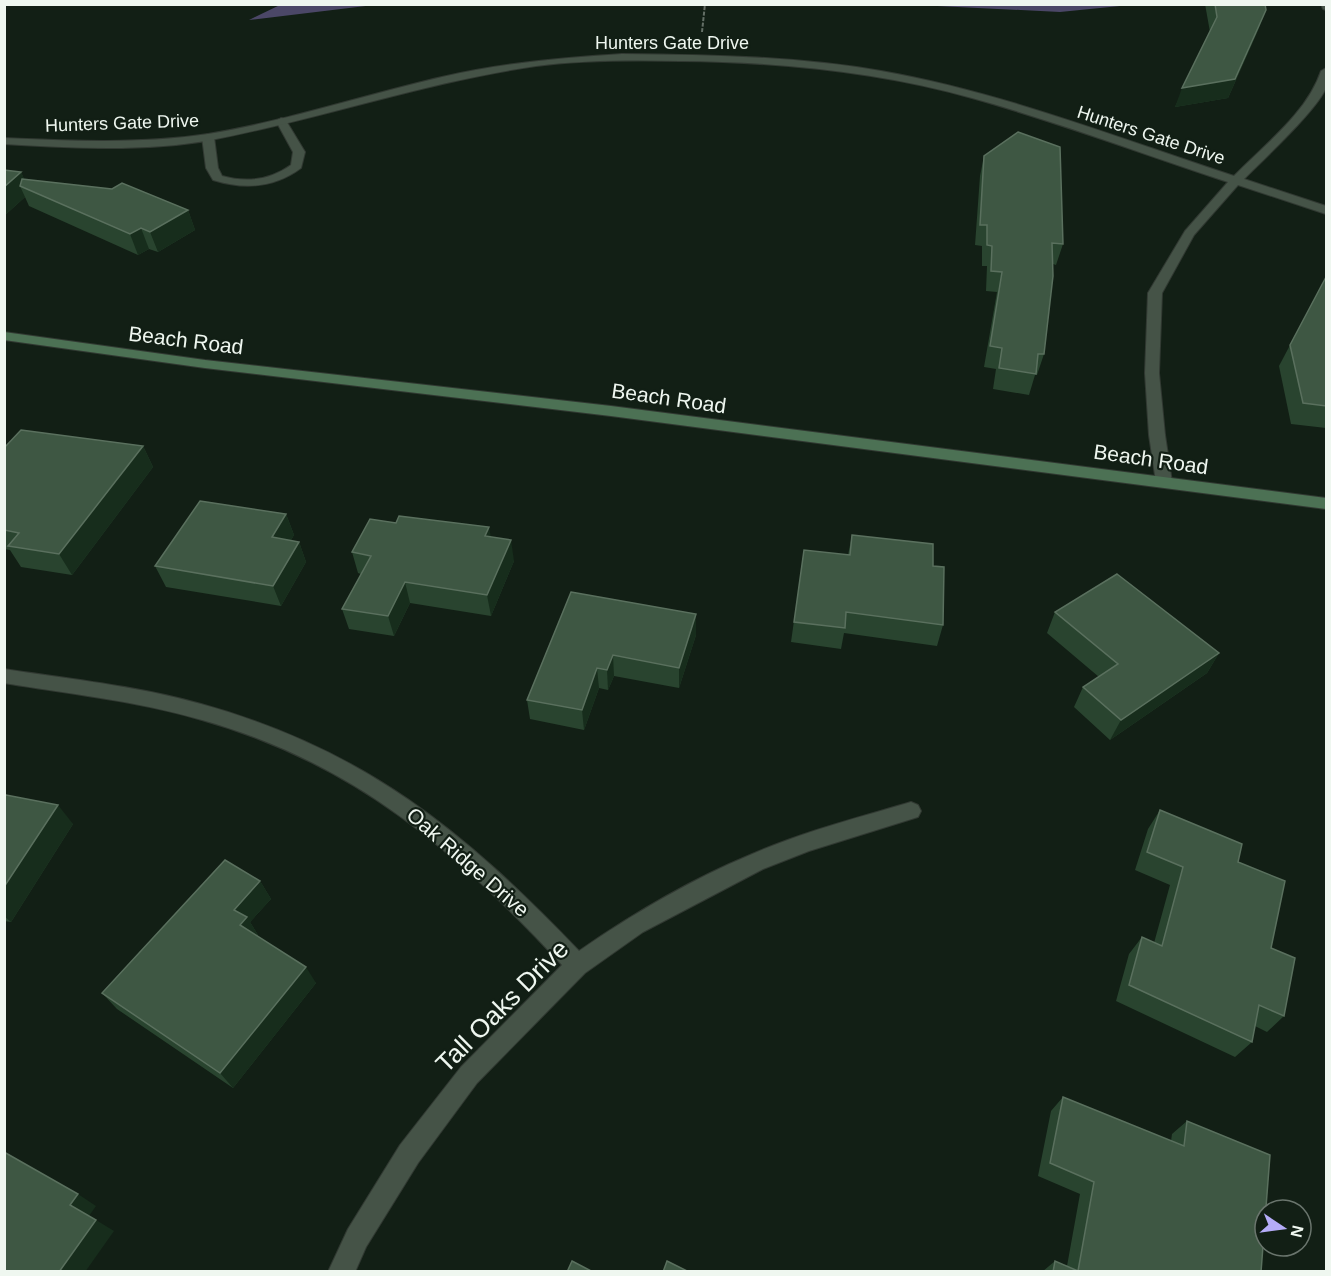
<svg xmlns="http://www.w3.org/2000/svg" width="1331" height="1276" viewBox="0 0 1331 1276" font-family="Helvetica,sans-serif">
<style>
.forest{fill:#4b4767}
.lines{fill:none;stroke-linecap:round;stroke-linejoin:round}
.lane-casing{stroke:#313932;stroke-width:2}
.street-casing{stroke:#313932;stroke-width:2}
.secondary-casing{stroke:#313932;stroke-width:2}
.path{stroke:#646f66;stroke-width:2;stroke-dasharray:4 1.5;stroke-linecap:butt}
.lane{fill:#455347;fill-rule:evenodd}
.street{fill:#455347;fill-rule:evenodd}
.secondary{fill:#4c7154;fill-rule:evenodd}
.wall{fill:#29442f}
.shaded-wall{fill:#172d1c}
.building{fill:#3e5743;stroke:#5a705e;stroke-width:1.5}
.labels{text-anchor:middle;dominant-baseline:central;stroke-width:4.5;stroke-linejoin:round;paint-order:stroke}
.far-street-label{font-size:18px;fill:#eff7f0;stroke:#121f15}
.street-label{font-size:21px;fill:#eff7f0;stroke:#121f15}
.near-street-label{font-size:26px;fill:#eff7f0;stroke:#121f15}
</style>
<rect width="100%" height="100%" fill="#121f15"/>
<g class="forest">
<path d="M282,4h92v1l-125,15z"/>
<path d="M1130,5l-70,7 -143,-7 213,-1z"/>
</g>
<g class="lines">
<defs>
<path id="lane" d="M281,118l4,1 20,33 -4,16c-27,20 -56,22 -88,12l-7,-12 -4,-31 6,-3 6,3 4,31 4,8c25,7 48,4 69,-11l2,-13 -17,-31z"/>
<g id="street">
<path d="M1321,4h5v6l-3,-1z"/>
<path d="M622,54c86,1 173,2 259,17 120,21 237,67 353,105 30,-31 73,-63 87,-105l5,-3c1,5 2,13 0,19 -5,19 -65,75 -82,92l82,27v8l-88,-29 -44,50 -32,58 -3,80 6,62 7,47 -2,4h-12l-2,-4 -7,-47 -4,-62 3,-80 37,-62 43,-49c-85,-28 -170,-60 -256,-84 -95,-27 -195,-36 -292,-37 -48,-1 -97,-1 -144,5 -111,16 -216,53 -325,74 -65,12 -140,8 -207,4v-6c68,3 138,6 204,-4 79,-13 156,-39 234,-57 59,-14 120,-19 180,-23z"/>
<path d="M4,669c66,10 133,17 197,35 163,45 263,127 378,247 52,-36 113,-72 171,-96 52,-23 107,-37 161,-53l7,3 3,6 -3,6 -109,34 -46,18 -120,63 -58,41 -108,110 -59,80 -52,84 -11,25h-27l20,-43 52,-84 61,-78 101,-102c-106,-114 -207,-202 -360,-245 -65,-19 -132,-26 -198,-37z"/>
</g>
<path id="secondary" d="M4,332l201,28 406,46 715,92v11l-715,-93 -406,-48 -201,-28z"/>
</defs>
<use href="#lane" class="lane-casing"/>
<use href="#street" class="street-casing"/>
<use href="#secondary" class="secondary-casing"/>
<path class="path" d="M702,32l3,-28"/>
<use href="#lane" class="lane"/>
<use href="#street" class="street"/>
<use href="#secondary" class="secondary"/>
</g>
<g class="wall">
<path d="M1205,4h60l-6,24 -31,70 -53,9 35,-75z"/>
<path d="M984,156l79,88 -7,21 -3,-1 -9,90 -7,21h-2l-6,20 -36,-6 3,-20 -12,-2 13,-75 -11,-1 1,-25h-5v-20l-7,-1 5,-69z"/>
<path d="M4,170l17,2 3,7 164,31 7,20 -37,22 -9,-3 -11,6 -109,-49 -4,-9 -21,19z"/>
<path d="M1326,277v151l-35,-4 -12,-58z"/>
<path d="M143,446l10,21 -81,108 -51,-8 -11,-17 -6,-1v-101z"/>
<path d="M286,514l8,21 -3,5 8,2 7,20 -25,44 -115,-19 -11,-21z"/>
<path d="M852,535l81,31 10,59 -6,21 -93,-13 -3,16 -50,-7 13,-92 44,5z"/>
<path d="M491,537l23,24 -23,55 -81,-13 -16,33 -45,-7 -7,-20 19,-35 -3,-1 -6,-21z"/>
<path d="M571,592l125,22v21l-17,53 -65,-12 -6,14 -9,-2 -15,42 -54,-11 -3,-19z"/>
<path d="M1055,612l164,41 -12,20 -97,67 -36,-33 9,-20 16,-10 -52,-44z"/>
<path d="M4,797l69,27 -62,98 -7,-1z"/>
<path d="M1160,810l78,52 33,86 13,68 -17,16 -12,-6 -3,16 -17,15 -119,-56 13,-47 13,-17 12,6 16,-58 -35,-15 13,-41z"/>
<path d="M260,881l11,18 -21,23 8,13 -1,1 59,47 -83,105 -116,-79 -15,-16z"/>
<path d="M1063,1097l108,44 1,-7 15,-13 74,151h-219l13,-11 12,5 13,-72 -42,-18 13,-65z"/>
</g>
<g class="shaded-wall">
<path d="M1266,10l-7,18 -31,70 -53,9 7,-19z"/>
<path d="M21,172l8,18 -9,-4 5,11 -21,19v-29z"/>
<path d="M188,210l7,20 -37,22 -8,-20z"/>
<path d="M141,228l8,21 -11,6 -8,-21z"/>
<path d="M143,446l10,21 -81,108 -13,-21z"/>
<path d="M286,514l8,21 -14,23 -8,-21z"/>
<path d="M489,527l4,21 -8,-12z"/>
<path d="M511,540l3,21 -23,55 -4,-21z"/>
<path d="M299,542l7,20 -25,44 -8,-20z"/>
<path d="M405,582l5,21 -16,33 -6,-20z"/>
<path d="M696,614v21l-17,53v-20z"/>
<path d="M1219,653l-12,20 -97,67 11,-20z"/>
<path d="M613,655l1,21 -6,14 -1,-20z"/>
<path d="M597,668l2,20 -15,42 -2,-20z"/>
<path d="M58,805l15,19 -62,98 -7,-6v-29z"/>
<path d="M260,881l11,18 -21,23 8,13 -6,7 -12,-17 -6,-15z"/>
<path d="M306,967l10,16 -83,105 -13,-15z"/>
<path d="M78,1194l18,12 -7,10 -19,-11z"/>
<path d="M96,1220l18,11 -29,41h-26z"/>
</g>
<g class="building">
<path d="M1215,4h50l1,6 -31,69 -53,9 35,-71z"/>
<path d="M1018,132l42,15 3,97 -11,-1 1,33 -9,78h-6l-2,20 -37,-6 3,-20 -12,-2 12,-74 -11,-1 1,-25 -5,-1v-20h-7l4,-69z"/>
<path d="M4,170l17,2 -17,15z"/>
<path d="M22,179l90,10 10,-6 66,27 -38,22 -9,-4 -11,6 -110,-48z"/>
<path d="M1326,277v129l-23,-3 -13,-58z"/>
<path d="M21,430l122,16 -84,108 -51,-8 11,-13 -15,-3v-82z"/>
<path d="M200,501l86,13 -14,23 27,5 -26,44 -118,-20z"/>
<path d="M399,516l90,11 -4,9 26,4 -24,55 -82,-13 -17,34 -46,-7 29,-53 -19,-4 18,-33 26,4z"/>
<path d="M852,535l81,9v22l11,1 -1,58 -97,-13 -1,16 -51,-6 10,-72 46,5z"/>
<path d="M1117,574l102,79 -98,67 -38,-33 35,-23 -63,-52z"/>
<path d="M571,592l125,22 -17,54 -66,-13 -6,15 -10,-2 -15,42 -55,-10z"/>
<path d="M6,795l52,10 -54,82v-90z"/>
<path d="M1160,810l82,34 -4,18 47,19 -14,67 24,10 -11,58 -25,-11 -7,37 -123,-57 13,-48 20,9 21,-79 -36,-15z"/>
<path d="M225,860l35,21 -26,29 13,7 -7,8 66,42 -86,106 -118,-80z"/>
<path d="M1063,1097l121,49 3,-25 83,34 -9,117h-208l2,-11 23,10 16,-89 -44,-19z"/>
<path d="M4,1152l74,42 -8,11 26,15 -37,52h-55z"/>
<path d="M572,1261l21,11h-26z"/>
<path d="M667,1261l22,11h-26z"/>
</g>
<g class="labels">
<g class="far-street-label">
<text x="672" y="43">Hunters Gate Drive</text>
<text transform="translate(122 123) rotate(-2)">Hunters Gate Drive</text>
<text transform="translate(1151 135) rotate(18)">Hunters Gate Drive</text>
</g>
<g class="street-label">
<text transform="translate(186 340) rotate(7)">Beach Road</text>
<text transform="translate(669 398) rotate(8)">Beach Road</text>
<text transform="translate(1151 459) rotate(8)">Beach Road</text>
<text transform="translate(468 862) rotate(41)">Oak Ridge Drive</text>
</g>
<g class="near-street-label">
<text transform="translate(502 1006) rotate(-45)">Tall Oaks Drive</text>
</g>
</g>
<rect width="1331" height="1276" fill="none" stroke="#eff7f0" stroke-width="12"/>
<g transform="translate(1283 1228) rotate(103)"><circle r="28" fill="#121f15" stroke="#6a756d" stroke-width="1.5"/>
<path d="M0-4.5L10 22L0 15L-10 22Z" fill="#b5acf8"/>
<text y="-9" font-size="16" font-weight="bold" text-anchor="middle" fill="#eff7f0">N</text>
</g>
</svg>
